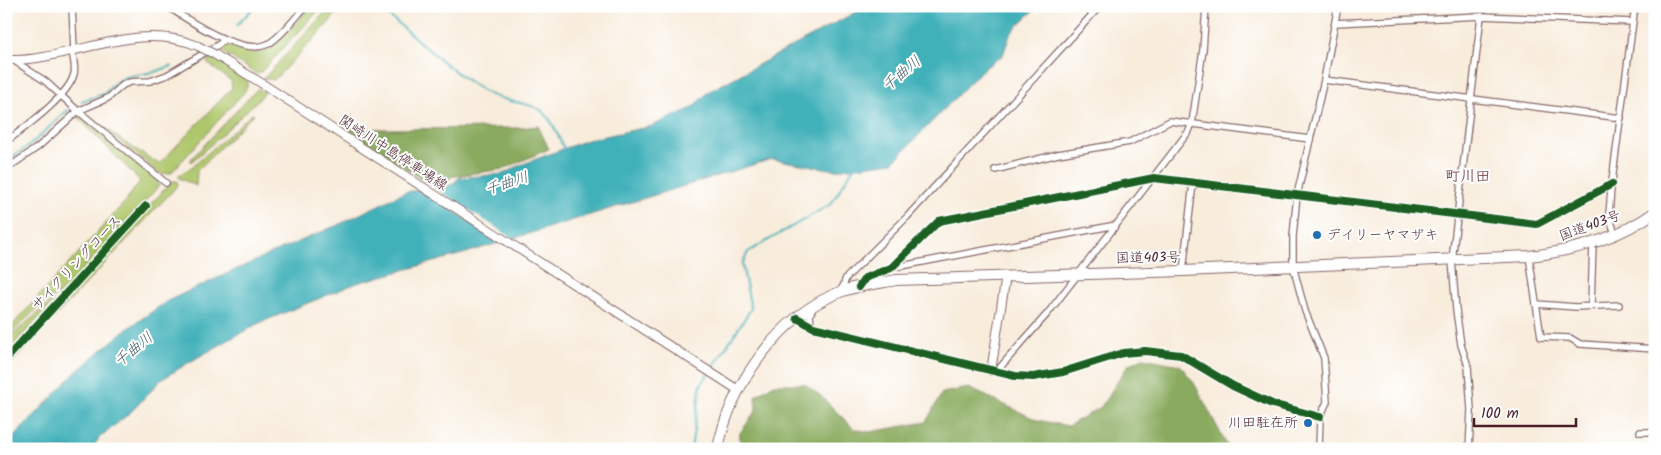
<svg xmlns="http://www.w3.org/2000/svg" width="1661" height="455" viewBox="0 0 1661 455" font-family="Kalam,'Klee One',sans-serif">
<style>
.green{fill:#aec66b;stroke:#7c724b}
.forest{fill:#8aab5f;stroke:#6a6545}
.water{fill:#40b0b9;stroke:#456872}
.pier{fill:#f8ecdb}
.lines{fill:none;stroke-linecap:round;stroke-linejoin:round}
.stream{stroke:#40b0b9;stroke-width:2}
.street-casing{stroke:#876769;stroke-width:8}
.secondary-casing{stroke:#876769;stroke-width:10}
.highway-casing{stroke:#876769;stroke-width:12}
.street{stroke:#fff;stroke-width:5.5}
.secondary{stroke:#fff;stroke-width:8}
.highway{stroke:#fff;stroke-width:10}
.secondary-bridge-casing{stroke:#876769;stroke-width:10;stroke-linecap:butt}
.secondary-bridge{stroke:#fff;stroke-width:8}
.cycleway-casing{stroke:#fff;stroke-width:11}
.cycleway{stroke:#1b5e20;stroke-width:8}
.poi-dot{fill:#1f6fb2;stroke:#fff;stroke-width:2}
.labels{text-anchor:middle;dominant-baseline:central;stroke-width:4;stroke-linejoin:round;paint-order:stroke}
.street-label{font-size:14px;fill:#4a1f2b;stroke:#fff}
.poi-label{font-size:14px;fill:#4a1f2b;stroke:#fff;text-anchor:start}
.water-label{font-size:15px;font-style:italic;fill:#46606b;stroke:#fff}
.neighbourhood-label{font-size:15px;font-weight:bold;fill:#835056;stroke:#fff}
</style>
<rect width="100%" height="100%" fill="#fff"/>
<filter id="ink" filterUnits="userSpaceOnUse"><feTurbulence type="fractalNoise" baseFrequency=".02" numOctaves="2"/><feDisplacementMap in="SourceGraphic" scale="10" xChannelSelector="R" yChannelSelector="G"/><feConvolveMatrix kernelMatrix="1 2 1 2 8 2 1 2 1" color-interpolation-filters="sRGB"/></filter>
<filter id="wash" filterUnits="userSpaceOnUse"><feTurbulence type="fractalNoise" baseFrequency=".0096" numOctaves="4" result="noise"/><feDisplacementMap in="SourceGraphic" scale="20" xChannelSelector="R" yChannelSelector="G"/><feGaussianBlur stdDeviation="1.12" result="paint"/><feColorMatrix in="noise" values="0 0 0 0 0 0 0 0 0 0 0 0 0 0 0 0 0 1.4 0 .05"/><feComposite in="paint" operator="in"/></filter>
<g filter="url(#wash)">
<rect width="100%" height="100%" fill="#f8ecdb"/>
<g class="green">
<path d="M312,6h11l-62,66 -4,2 -36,-23 4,-6 30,8 14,-3z"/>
<path d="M331,6h11l-15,19 -53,55 -10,-2z"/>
<path d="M211,56c7,5 37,19 37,27 0,2 -2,6 -3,8l-74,82 -11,1 -36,-29 -36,-30 36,27 35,22 73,-76 -1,-7 -24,-18z"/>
<path d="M258,88l7,5 -51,49 -23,20v-3z"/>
<path d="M253,113l1,1 -57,57 -1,15 -17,-8v-3l12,-7z"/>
<path d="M79,115l79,66 1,5 -99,108 -15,7 -39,37v-6l119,-130 15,-21 -63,-65z"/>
<path d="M172,181h5l1,4 -172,184v-8z"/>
<path d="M52,301l1,2 -47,50v-13z"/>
</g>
<g class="forest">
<path d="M538,126l11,23 -46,20 -53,8 -2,6 -19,1 -82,-55 6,-1 31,1 136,-1z"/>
<path d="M1143,358l37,7 14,18 35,66h-490l1,-16 16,-22 -1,-15 19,-12h31l16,12 33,33 16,3 56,-10 16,-29 27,-5 68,32 31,6 33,-19 28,-43z"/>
</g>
<path class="water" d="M867,6h172l-22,20 -7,9 -7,20 -21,15 -89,92 -58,8 -63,-11 -306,94 -109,30 -100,41 -69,39 -27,17 -30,32 -32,26 -7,11h-86v-4l72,-75 45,-38 44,-31 103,-47 70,-30 65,-32 46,-7 8,-7 44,-4 15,-8 69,-26 65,-14 40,-18 16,-16z"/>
<path class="pier" d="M430,185l85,55 -11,3 -87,-56z"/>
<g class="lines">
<g class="stream">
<path d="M377,6c37,29 68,62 108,86 16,10 47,10 58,20 10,9 15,24 21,37"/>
<path d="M237,25l18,-19"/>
<path d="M82,101l22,-7 11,-11 11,-6 28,-5 18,-6"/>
<path d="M6,161l24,-16 39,-36"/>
<path d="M711,370l40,-61 -9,-45 6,-12 83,-48 23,-37"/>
<path d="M691,449l10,-65 7,-10"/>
</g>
</g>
</g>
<g filter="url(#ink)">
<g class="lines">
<defs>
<g id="street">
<path d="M72,6l2,45"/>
<path d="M167,6c21,14 75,51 101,38 13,-7 28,-27 38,-38"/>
<path d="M1335,23l146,-7 151,6"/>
<path d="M13,60l32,21 33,30 88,72"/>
<path d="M1324,80l297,38"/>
<path d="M6,142c18,-14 63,-46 68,-68 2,-6 -1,-16 -2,-23"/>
<path d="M6,169l32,-22 40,-36 30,-13 15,-13 7,-3 20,-1 17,-6 51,-30 6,-5"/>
<path d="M995,170l63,-16 72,-12 40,-21 140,18"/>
<path d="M1615,234l-6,-19 2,-26 24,-183"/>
<path d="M1529,256l12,81 29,1 10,6 75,5"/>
<path d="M891,268l225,-43"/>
<path d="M1183,271l10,-88"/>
<path d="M859,287l6,-9 26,-10 48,-47 215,-43 383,46 75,-40"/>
<path d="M841,292l5,-14 61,-61 193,-211"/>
<path d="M1536,304l40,3 43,-2"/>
<path d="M1591,305l2,-62"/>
<path d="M797,318l16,9 202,49 18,1 30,-5 60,-19 22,-2 36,4 52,31 39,18 48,13"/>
<path d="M811,326l-1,-11 3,-8"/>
<path d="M996,372l52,-59 141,-182 3,-8 11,-73 3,-44"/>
<path d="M1640,432h15"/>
<path d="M1319,449l1,-32 7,-15 -3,-44 -19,-47 -12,-45v-30l4,-41 27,-115 14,-74"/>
<path d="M1469,449l2,-39 -3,-44 -7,-21 -5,-35 -4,-50 29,-244"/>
</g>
<g id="secondary">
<path d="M214,54l44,27 480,309"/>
<path d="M6,60c65,2 128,-41 192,-14"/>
<path d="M991,371l15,-95"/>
</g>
<path id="highway" d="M718,449c12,-64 61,-133 122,-157 18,-7 37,-8 56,-12l287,-9 346,-15c45,-5 89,-17 126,-44"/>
</defs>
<use href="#street" class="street-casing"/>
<use href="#secondary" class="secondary-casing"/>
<use href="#highway" class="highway-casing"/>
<use href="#street" class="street"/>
<use href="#secondary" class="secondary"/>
<use href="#highway" class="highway"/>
<defs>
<path id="secondary-bridge" d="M198,46l16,8"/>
</defs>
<use href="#secondary-bridge" class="secondary-bridge-casing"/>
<use href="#secondary-bridge" class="secondary-bridge"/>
<defs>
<g id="cycleway">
<path d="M859,287l6,-9 26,-10 48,-47 215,-43 383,46 75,-40"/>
<path d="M797,318l16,9 202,49 18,1 30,-5 60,-19 22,-2 36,4 52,31 39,18 48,13"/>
<path d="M6,359l140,-153"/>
</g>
</defs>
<use href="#cycleway" class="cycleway-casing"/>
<use href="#cycleway" class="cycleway"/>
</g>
</g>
<g class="poi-dot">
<circle cx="1317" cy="235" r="5"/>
<circle cx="1308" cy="423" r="5"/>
</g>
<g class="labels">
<g class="street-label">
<text transform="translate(393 153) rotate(33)">関崎川中島停車場線</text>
<text transform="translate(1590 226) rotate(-20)">国道403号</text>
<text transform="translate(1148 258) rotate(-1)">国道403号</text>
<text transform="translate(77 263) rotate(-47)">サイクリングコース</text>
</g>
<g class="poi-label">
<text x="1327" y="235">デイリーヤマザキ</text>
<text x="1298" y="423" text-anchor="end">川田駐在所</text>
</g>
<g class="water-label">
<text transform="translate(902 74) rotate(-40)">千曲川</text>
<text transform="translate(507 184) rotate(-18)">千曲川</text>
<text transform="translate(134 350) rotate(-39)">千曲川</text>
</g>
<g class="neighbourhood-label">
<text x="1468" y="177">町川田</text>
</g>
</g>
<rect width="1661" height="455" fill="none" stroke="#fff" stroke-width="25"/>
<path d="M1474 418v8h102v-8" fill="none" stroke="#4a1f2b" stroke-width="2.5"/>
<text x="1481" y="418" font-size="15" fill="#4a1f2b" stroke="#ffffff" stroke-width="4" paint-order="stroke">100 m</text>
</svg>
